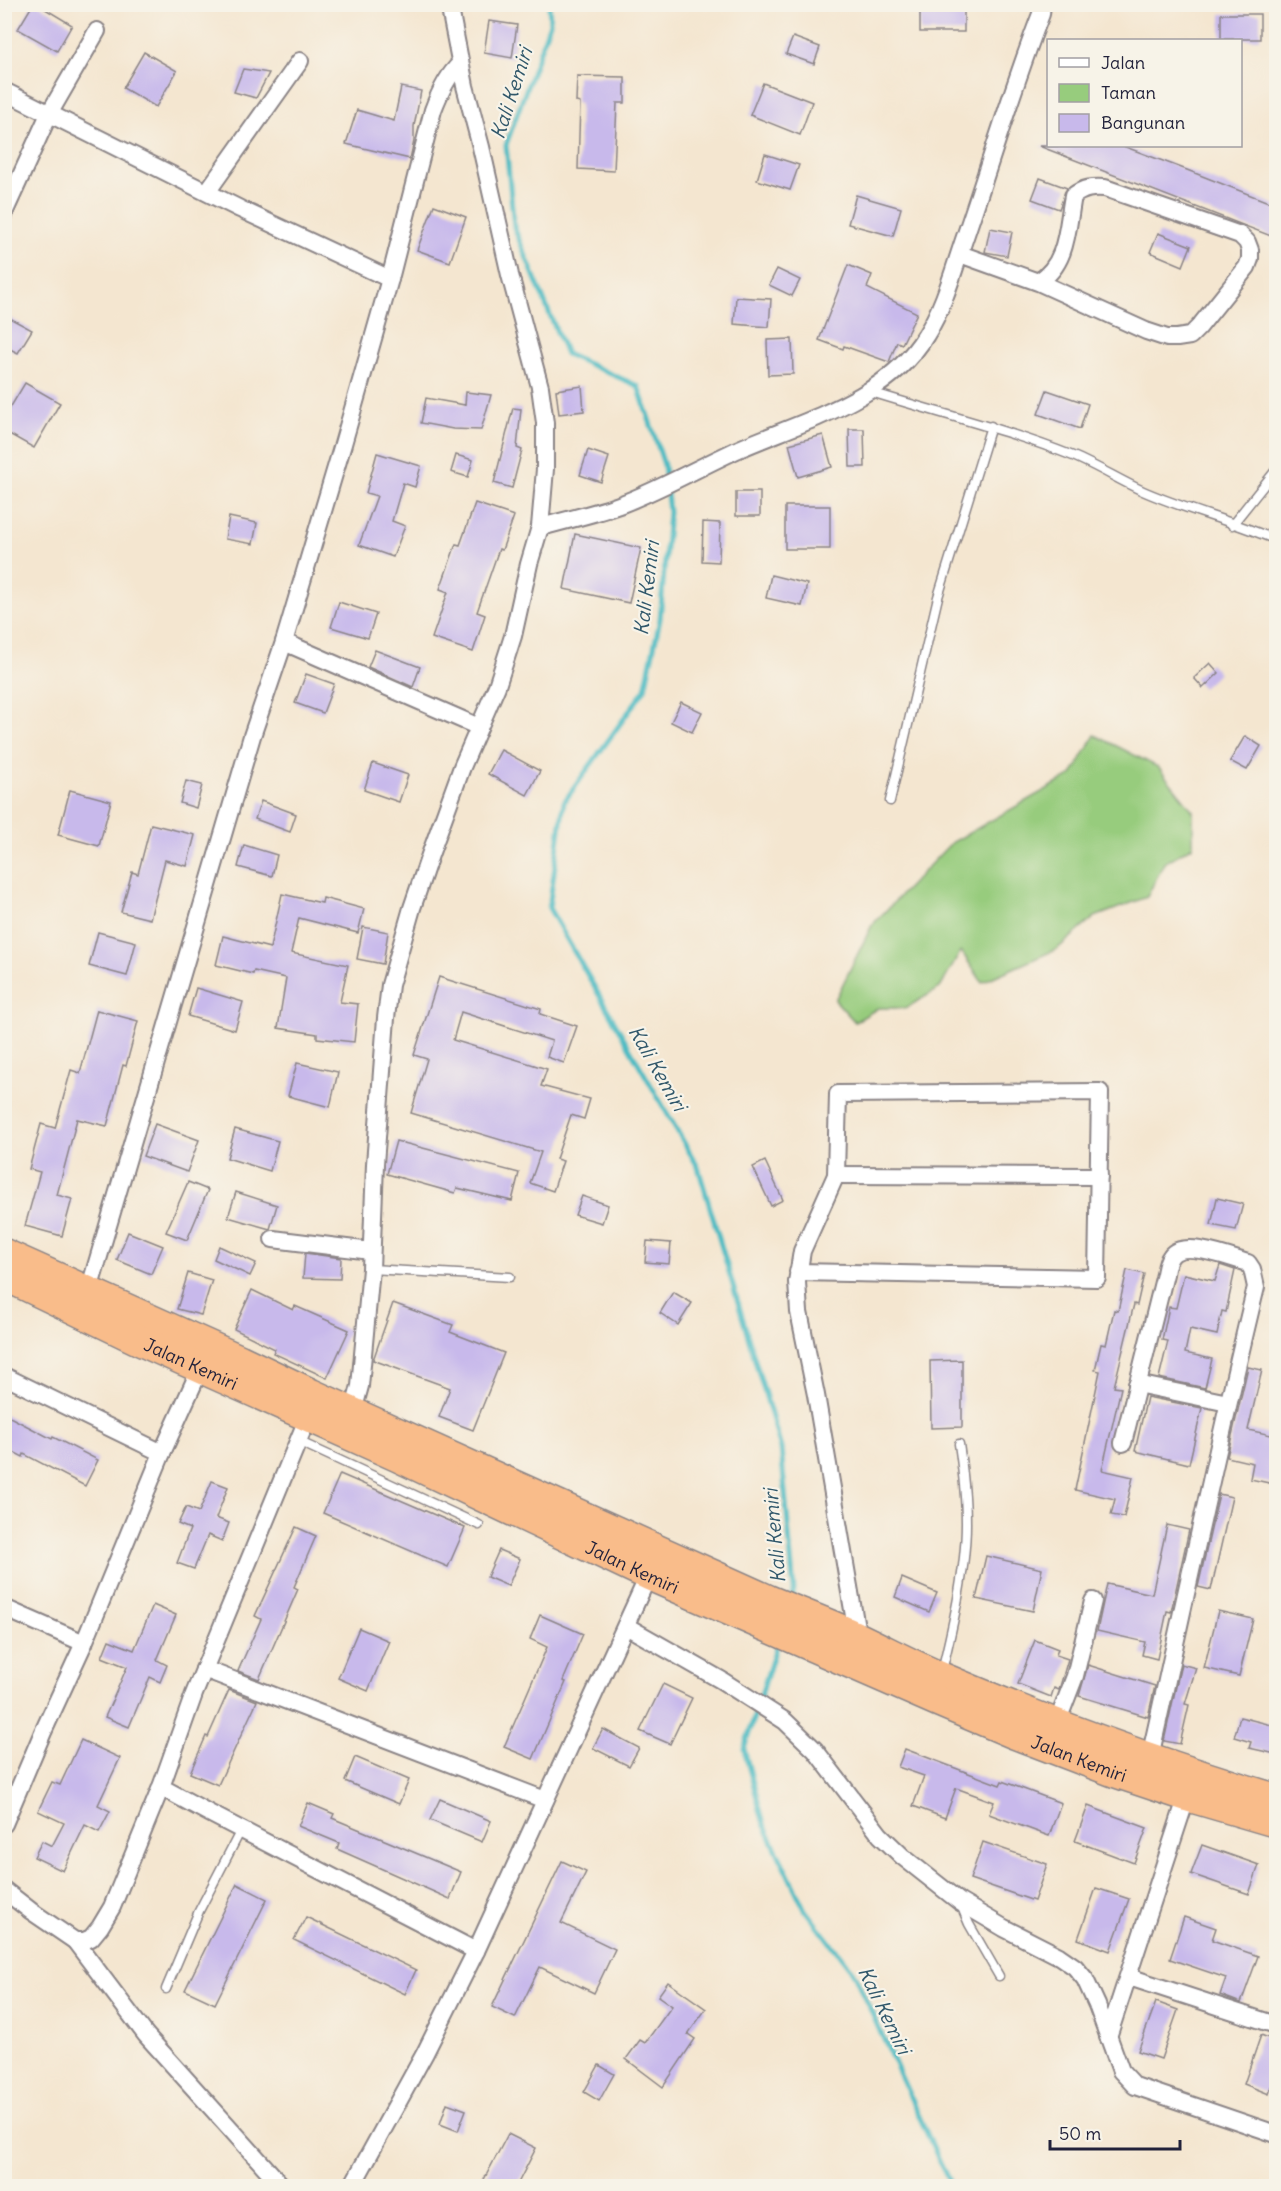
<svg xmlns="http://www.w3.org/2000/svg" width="1281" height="2191" viewBox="0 0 1281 2191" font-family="Delius,sans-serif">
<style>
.green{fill:#97cc7d;stroke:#5c775c;stroke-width:1.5}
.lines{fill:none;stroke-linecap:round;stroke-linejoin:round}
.stream{stroke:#4cbbc3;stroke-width:5}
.building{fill:#c8b9eb}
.lane-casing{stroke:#8b8486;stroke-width:11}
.street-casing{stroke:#8b8486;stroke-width:20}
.highway-casing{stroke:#8b8486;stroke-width:33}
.lane{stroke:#fff;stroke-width:8}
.street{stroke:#fff;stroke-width:16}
.highway{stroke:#f9bc8a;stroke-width:30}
.labels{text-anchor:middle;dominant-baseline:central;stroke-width:4.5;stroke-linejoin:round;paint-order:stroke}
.street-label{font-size:18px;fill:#22223b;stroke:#f7f3e8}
.water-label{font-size:20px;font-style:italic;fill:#31586b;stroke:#f7f3e8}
</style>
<rect width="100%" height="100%" fill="#f7f3e8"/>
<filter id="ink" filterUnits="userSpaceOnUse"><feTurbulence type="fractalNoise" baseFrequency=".0167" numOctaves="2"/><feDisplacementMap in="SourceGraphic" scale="12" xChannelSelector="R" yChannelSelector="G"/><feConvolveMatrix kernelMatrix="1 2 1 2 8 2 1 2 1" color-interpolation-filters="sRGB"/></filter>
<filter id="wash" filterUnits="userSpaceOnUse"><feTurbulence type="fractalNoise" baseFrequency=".008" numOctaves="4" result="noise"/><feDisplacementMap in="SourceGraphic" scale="24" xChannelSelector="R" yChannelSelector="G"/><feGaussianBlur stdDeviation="1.35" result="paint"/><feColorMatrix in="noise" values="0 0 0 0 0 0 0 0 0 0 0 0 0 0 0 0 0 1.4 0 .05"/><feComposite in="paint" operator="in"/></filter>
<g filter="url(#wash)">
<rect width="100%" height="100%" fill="#f4e6d0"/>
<path class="green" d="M1095,735l63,32 35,44v35l-29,17 -17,34 -52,20 -38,32 -75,33 -21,-31 -21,37 -34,20h-28l-23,14 -20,-22 37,-75 79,-82 121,-68z"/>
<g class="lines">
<g class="stream">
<path d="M549,4l1,19 -44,122 8,82 52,127 72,32 26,79 5,47 -9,107 -15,70 -81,113 -15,106 149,259 83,281 13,142 -3,10"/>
<path d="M778,1641l-34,108 20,75 41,86 48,62 98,214"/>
</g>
</g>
<g id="blocks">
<g class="building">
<path d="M33,4h4l35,21 -15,26 -39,-22z"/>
<rect x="920" y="5" width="44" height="27"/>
<rect x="1221" y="14" width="39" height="25"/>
<path d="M489,21l28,4 -5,33 -28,-5z"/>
<path d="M793,37l27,10 -6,17 -28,-10z"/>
<path d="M144,52l33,19 -21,36 -33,-19z"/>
<path d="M243,69l26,4 -13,25 -22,-6z"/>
<path d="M577,76l48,1v26h-8l-3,68 -36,-2 2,-66 -4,-1z"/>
<path d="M763,83l49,19 -12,33 -50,-20z"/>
<path d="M401,87l20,4 -7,35v15l-4,18 -64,-15 11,-34 37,11z"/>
<path d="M1039,146h84l64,24 89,35v33z"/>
<path d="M765,154l34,11 -9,25 -33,-10z"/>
<path d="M1040,178l27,10 -8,21 -27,-10z"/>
<path d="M856,195l45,13 -8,28 -45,-12z"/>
<path d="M434,205l32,12 -16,45 -33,-12z"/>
<path d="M990,228l22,4 -5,24 -22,-4z"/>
<path d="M1158,233l33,13 -8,20 -33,-14z"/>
<path d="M848,265l24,10 -5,13 50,25 -15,31 -5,-2 -8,20 -45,-16 -1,3 -24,-9z"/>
<path d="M777,269l23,11 -8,16 -23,-11z"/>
<path d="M736,297l35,2 -2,28 -35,-3z"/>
<path d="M4,315l28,15 -14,23 -14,-7z"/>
<path d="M792,339l1,35 -25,1 -1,-35z"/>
<path d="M25,383l35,20 -26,45 -30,-17v-13z"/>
<path d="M582,386l2,25 -25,3 -3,-24z"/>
<path d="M1047,390l41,14 -8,25 -42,-15z"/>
<path d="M466,392l25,3 -10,35 -28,-1 -32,-6 5,-25 39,7z"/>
<path d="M513,408l8,1 -4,39 5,2 -10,38 -18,-5z"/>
<path d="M849,429h15l1,38h-15z"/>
<path d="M823,435l9,32 -34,10 -9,-33z"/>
<path d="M588,450l21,7 -8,25 -21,-7z"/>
<path d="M377,453l44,13 -6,21 -12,-4 -11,38 13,5 -12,31 -34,-12 18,-49 -11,-3z"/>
<path d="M456,455l17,5 -5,17 -17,-5z"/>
<rect x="736" y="492" width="24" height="24"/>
<path d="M475,503l39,13 -12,34 -3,-1 -22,63 8,3 -12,37 -41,-14 16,-46 -8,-3 16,-45 4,1z"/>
<rect x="785" y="506" width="45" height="43"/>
<path d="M229,517l28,6 -4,21 -28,-5z"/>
<path d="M703,522l17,1 -1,39 -17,-1z"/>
<path d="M575,534l66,14 -12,55 -65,-14z"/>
<path d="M771,575l36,9 -5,22 -36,-8z"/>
<path d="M339,602l37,12 -8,24 -37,-11z"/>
<path d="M375,650l45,17 -7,20 -45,-20z"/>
<path d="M1210,663l9,10 -16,15 -9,-10z"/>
<path d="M306,674l28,10 -11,29 -28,-10z"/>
<path d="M681,702l21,10 -10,20 -21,-10z"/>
<path d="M1245,736l16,10 -14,24 -17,-9z"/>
<path d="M501,750l39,21 -13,24 -39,-21z"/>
<path d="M373,763l35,12 -9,27 -35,-12z"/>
<path d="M186,781l16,4 -6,23 -16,-5z"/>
<path d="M70,790l41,11 -12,45 -41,-11z"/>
<path d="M261,801l35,13 -6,18 -35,-13z"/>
<path d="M151,824l44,11 -8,31 -22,-6 -15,59 -29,-7 11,-40 6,2z"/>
<path d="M244,845l33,10 -5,21 -34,-9z"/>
<path d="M282,894l40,9 1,-5 41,11 -6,24 -59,-15 -8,35 57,12 -8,37 18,2 -4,38 -37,-4v-4l-39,-6 8,-50 -32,-7 -1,3 -37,-9 7,-29 47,12z"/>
<path d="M363,927l25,5 -5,32 -26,-5z"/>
<path d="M98,932l38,10 -9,34 -38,-10z"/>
<path d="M439,977l102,32 -1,5 37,12 -13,37 -17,-6 5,-16 -91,-29 -8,28 94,29 -6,17 49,13 -6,20 -13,-4 -15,44 7,2 -10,30 -23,-8 11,-31 -130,-39 16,-54 -13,-4z"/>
<path d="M196,988l47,14 -8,28 -47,-14z"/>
<path d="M97,1010l41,11 -12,45 -3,-1 -16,61 -30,-7 -20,76 15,4 -10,37 -37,-10 15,-54 -11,-3 12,-45 14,4 16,-58 9,3z"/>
<path d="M297,1063l41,9 -8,35 -42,-11z"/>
<path d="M155,1124l44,16 -12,32 -44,-16z"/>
<path d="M235,1129l43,12 -8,30 -43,-13z"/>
<path d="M396,1141l123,32 -7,28 -55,-13 -2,5 -68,-19z"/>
<path d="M765,1161l18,39 -12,6 -18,-39z"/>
<path d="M188,1182l20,8 -21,50 -21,-8z"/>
<path d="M236,1192l41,13 -7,24 -42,-12z"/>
<path d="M582,1196l26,9 -6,18 -27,-8z"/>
<path d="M1217,1198l26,6 -7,26 -25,-5z"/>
<path d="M128,1232l35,14 -12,28 -34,-14z"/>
<path d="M647,1241l24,2 -2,21 -24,-2z"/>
<path d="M219,1246l37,17 -6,13 -36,-17z"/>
<path d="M305,1253l36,5 -1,21 -37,-1z"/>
<path d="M1220,1265l15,5 -9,42 -4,-1 -5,24 -27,-6 -5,24 27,6 -7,29 -46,-10 9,-37 -6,-1 7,-33 7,1 8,-34 31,7z"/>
<path d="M1127,1270l17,4 -7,31 -3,-1 -20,83 7,1 -19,82 31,7 -9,40 -13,-2 4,-16 -40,-9 25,-119 -5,-1 6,-26 5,1 8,-35 4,1z"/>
<path d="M188,1273l24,7 -11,35 -24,-6z"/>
<path d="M252,1290l41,20 2,-4 54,24 -22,48 -54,-25 2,-4 -41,-20z"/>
<path d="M673,1292l19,11 -14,22 -18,-12z"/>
<path d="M393,1303l60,22 -3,7 54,21 -31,77 -34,-13 11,-29 -77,-28z"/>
<path d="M962,1360v67l-31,1 -1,-67z"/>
<path d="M1248,1367l14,3 -14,60 28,6v35l-2,13 -24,-5 3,-16 -26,-6z"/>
<path d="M1147,1397l55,11 -13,56 -54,-13z"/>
<path d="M4,1414l48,25 1,-2 45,23 -13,26 -61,-32 -1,3 -19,-10z"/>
<path d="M340,1474l125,54 -17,39 -125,-54z"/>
<path d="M212,1481l16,6 -12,31 13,5 -7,18 -14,-6 -14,34 -17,-6 13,-34 -12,-5 8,-17 13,5z"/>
<path d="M1219,1494l13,3 -21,93 -13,-3z"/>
<path d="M1167,1525l22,5 -18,82 -4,-1 -10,48 -15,-4 3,-13 -48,-11 10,-47 45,10z"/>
<path d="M296,1527l20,9 -22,51 4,2 -39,90 -21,-8 23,-52 -6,-3z"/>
<path d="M499,1550l21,9 -12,27 -21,-9z"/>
<path d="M986,1556l56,13 -9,42 -57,-12z"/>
<path d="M902,1578l35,15 -8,19 -34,-15z"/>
<path d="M153,1605l23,10 -19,45 10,5 -7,17 -10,-5 -21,50 -24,-10 22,-50 -25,-10 7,-17 25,10z"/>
<path d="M1218,1611l35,8 -14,57 -35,-8z"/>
<path d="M540,1615l43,19 -20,47 3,1 -33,77 -29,-12 43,-100 -17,-8z"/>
<path d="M359,1628l30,13 -21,50 -30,-13z"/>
<path d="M1035,1640l23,9 -2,6 12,4 -9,31 -5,-2 -3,9 -33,-13z"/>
<path d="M1181,1664l15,4 -11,36 4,1 -9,39 -16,-3z"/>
<path d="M1088,1665l67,21 -7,31 -69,-21z"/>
<path d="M663,1684l29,14 -22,46 -30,-13z"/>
<path d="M229,1690l28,11 -39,84 -28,-12 16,-37 2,1z"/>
<path d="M1240,1717l36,9v28l-27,-6 2,-6 -17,-5z"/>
<path d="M603,1729l36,19 -10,18 -36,-18z"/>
<path d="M81,1740l39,18 -22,47 12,6 -11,21 -14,-7 -22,46 -29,-14 8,-16 10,5 12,-23 -26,-12 14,-29 8,3z"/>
<path d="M905,1749l95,36 2,-4 59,22 -12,33 -60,-22 5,-12 -38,-14 -11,30 -32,-12 11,-30 -26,-9z"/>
<path d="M355,1757l54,23 -10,24 -54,-23z"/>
<path d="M440,1799l51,22 -9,21 -52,-22z"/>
<path d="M308,1803l26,11 -2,4 129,54 -11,27 -113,-50 2,-6 -41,-17z"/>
<path d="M1088,1806l59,22 -13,35 -59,-22z"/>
<path d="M983,1842l64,22 -13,37 -64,-22z"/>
<path d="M1202,1845l57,20 -10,29 -58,-20z"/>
<path d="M562,1861l24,11 -25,51 54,26 -21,44 -54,-26 -25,51 -23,-11z"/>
<path d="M237,1884l30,15 -52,105 -30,-14z"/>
<path d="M1096,1888l33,11 -19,52 -32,-12z"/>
<path d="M306,1917l110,53 -11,24 -111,-54z"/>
<path d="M1184,1917l32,11 -4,12 46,16 -17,47 -21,-8 6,-17 -56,-19z"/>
<path d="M668,1982l38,27 -18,25 7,5 -32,48 -37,-28 14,-19 5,3 27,-37 -14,-10z"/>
<path d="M1156,2002l22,8 -17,49 -23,-8z"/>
<path d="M1261,2035l15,6v32l-7,21 -25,-10z"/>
<path d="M599,2065l15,9 -15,27 -15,-9z"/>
<path d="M447,2103l19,7 -8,21 -18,-7z"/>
<path d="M508,2134l28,14 -20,39h-36z"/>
</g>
</g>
</g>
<g filter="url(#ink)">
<use href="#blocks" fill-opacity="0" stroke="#8b8486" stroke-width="1.5"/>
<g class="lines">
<defs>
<g id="lane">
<path d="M868,391c69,22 138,38 205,65 24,10 46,24 70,35 43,19 90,30 133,49"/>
<path d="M1232,525l44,-55"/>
<path d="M890,801l48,-204 53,-171"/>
<path d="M371,1269l139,8"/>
<path d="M298,1441l181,84"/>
<path d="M942,1671c11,-46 24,-101 24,-148 0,-27 -3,-52 -7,-79"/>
<path d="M961,1905l8,19 30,52"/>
<path d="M166,1989l33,-78 42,-81"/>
</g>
<g id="street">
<path d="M4,91l236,118 150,70"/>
<path d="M207,192l93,-131"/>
<path d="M4,213l45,-99 48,-83"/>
<path d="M960,254l78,28 108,49 21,7h10l13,-2 9,-9 48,-60 3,-8v-9l-3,-8 -7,-7 -135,-47c-13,-1 -21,0 -32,8 -6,31 -5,68 -35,86"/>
<path d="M540,527c27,-7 54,-13 79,-22 41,-15 80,-38 120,-56 64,-28 148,-49 187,-114 19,-30 28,-67 40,-101 25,-73 47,-148 75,-220l1,-10"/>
<path d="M284,642l195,85"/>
<path d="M836,1175l263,1"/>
<path d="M273,1239l98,12"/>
<path d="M798,1272l299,6 3,-186 -262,2 -2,81 -34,76 -5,31 2,30 17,83 42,244"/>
<path d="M87,1297l165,-561 32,-94 59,-198 47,-165 43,-169c6,-16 14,-34 27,-46"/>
<path d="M4,1376l158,77"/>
<path d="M1137,1384l91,19"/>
<path d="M308,1417l-114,277 -33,93 48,26 267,138"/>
<path d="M351,1419l9,-33 11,-117 4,-105 11,-146 4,-33 22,-77 18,-53 32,-88 35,-81 16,-50 16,-72 11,-37 5,-58v-46l-5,-36 -30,-112 -29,-128 -16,-61 -16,-82"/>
<path d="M1123,1443l42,-169c1,-6 2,-13 6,-18 12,-17 60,2 77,7l4,6 4,18c-38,156 -71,313 -106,470"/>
<path d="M4,1608l80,35"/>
<path d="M626,1626l95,54 64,41 30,29 65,85 23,22 57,45 44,26 55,28 16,11 10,12 12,26 24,66 14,15 141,48"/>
<path d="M204,1669l341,131"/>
<path d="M1057,1723l18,-47 18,-75"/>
<path d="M4,1824l39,-92 41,-89 78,-190 39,-86"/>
<path d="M4,1890l27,21 44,30h9l7,-3 9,-11 12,-20 49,-120"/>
<path d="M75,1941l71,94 136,151"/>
<path d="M1129,1977l147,48"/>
<path d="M1108,2037l79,-241"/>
<path d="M352,2186l73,-133 51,-102 175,-381"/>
</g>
<g id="highway">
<path d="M4,1254l236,106 71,34 457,206c24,10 48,19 71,29 34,15 66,33 99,47 110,47 224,89 338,123"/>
<path id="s1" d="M4,1275l135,65 258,116 252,119 289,126 75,32 102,39 72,24 89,26"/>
</g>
</defs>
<use href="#lane" class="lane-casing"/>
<use href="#street" class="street-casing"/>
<use href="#highway" class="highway-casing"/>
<use href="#lane" class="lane"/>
<use href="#street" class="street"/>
<use href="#highway" class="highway"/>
</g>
</g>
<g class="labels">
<g class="street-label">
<text stroke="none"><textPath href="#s1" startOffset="207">Jalan Kemiri</textPath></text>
<text stroke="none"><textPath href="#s1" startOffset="693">Jalan Kemiri</textPath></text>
<text stroke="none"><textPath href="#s1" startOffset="1179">Jalan Kemiri</textPath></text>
</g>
<g class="water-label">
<text transform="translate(511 93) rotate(-72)">Kali Kemiri</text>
<text transform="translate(646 588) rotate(-83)">Kali Kemiri</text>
<text transform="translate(658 1068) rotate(60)">Kali Kemiri</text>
<text transform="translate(774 1536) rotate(-95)">Kali Kemiri</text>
<text transform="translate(885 2010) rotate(64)">Kali Kemiri</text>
</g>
</g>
<rect width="1281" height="2191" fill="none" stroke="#f7f3e8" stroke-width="24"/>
<rect x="1047" y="39" width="195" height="108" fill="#f7f3e8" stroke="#a29fa3" stroke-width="1.5"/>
<rect x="1059" y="58" width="30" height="9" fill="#ffffff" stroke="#a29fa3" stroke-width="1.5"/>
<text x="1101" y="69" font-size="18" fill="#22223b">Jalan</text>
<rect x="1059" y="84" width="30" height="18" fill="#97cc7d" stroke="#a29fa3" stroke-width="1.5"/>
<text x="1101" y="99" font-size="18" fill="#22223b">Taman</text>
<rect x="1059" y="114" width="30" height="18" fill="#c8b9eb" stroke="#a29fa3" stroke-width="1.5"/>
<text x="1101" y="129" font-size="18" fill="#22223b">Bangunan</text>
<path d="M1050 2140v9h130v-9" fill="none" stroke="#22223b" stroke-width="3"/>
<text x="1059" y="2140" font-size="18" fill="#22223b" stroke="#f7f3e8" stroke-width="4.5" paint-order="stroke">50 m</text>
</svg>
